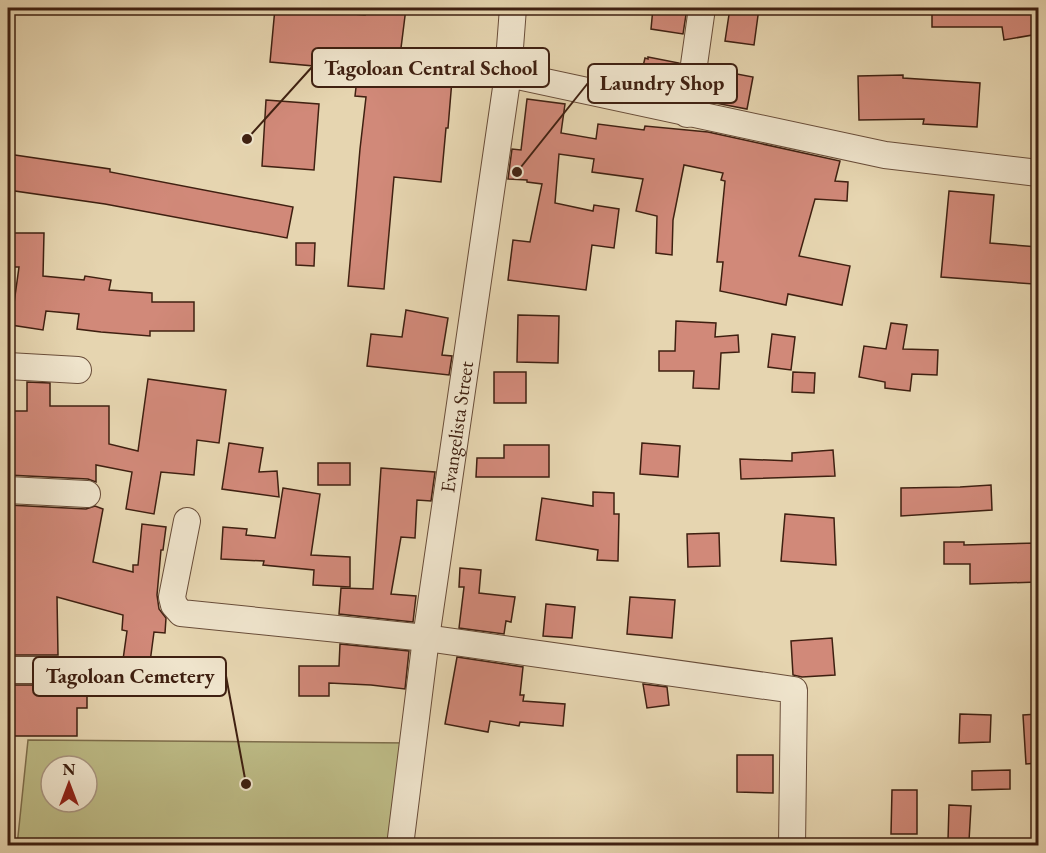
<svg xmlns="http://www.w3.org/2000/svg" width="1046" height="853" viewBox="0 0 1046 853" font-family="'EB Garamond',serif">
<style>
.green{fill:#bdbb86;stroke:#7e6e4c;stroke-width:1.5;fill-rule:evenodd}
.building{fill:#d18979;stroke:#3f2011;stroke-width:1.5}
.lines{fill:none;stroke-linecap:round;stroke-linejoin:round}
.minor-casing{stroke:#694d39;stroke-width:28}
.minor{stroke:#efe4cc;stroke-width:26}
.labels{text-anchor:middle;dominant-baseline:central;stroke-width:4.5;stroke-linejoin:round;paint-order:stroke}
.street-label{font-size:20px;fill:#3f2011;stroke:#efe4cc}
.leader{fill:none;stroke:#3f2011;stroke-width:2}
.callout-dot{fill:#3f2011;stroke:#efe4cc;stroke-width:2}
.callout{fill:#efe4cc;stroke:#3f2011;stroke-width:2}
.callout-label{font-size:21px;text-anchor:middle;font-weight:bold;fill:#3f2011}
</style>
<rect width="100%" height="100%" fill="#e6d5b0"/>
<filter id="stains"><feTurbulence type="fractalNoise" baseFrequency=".00333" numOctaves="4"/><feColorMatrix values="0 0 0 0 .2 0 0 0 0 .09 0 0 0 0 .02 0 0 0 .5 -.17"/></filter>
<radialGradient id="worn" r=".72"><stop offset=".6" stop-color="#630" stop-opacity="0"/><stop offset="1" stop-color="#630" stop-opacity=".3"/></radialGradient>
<path class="green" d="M28,740l383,3 -13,102 -381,1zM51,766h36v36h-36z"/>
<g class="building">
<path d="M275,8l90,7v-7h41l-7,56 7,1 -1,11 47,4 -4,48h-2l-5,54 -47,-5 -10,112 -36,-3 12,-137 6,-52 -11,-1 3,-26 -88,-8z"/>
<path d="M653,8h34l-4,26 -32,-5z"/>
<path d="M730,8h29l-5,37 -29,-4z"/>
<path d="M932,8h106v26l-34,6 -2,-13h-70z"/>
<path d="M648,57l31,6 -5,31 -36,-7 7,-29 3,1z"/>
<path d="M721,71l32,6 -6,32 -32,-6z"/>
<path d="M903,75v3l77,5 -3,44 -54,-3 1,-5 -65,1 -1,-44z"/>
<path d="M527,99l38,5 -4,29 35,6 2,-15 46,6 1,-4 63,6 132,29 -5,20 13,1 -1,19 -32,-2 -16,57 51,10 -8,39 -54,-11 -2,11 -66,-14 3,-29h-6l8,-81 -4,-1 2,-7 -39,-8 -11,55 -1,35 -16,-2 1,-37 -21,-5 7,-32 -51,-7 2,-13 -35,-5 -4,49 38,8 1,-6 25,4 -5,39 -22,-3 -6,45 -78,-10 5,-40 17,2 12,-58 -15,-2v-2l-19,-1 4,-30 9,1z"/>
<path d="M266,100l53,4 -5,66 -52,-4z"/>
<path d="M8,154l102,15v3l183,35 -6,31 -182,-34 -97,-14z"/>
<path d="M949,191l45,4 -4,48 48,4 -4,37 -93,-7z"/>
<path d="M8,233h36l-1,43 41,4 1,-4 26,4 -2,10 43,3v9h42v29h-44v5l-49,-4 -24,-3 2,-15 -33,-3 -3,19 -32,-5 8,-58h-11z"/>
<path d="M296,243h19l-1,23 -18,-1z"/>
<path d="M406,310l42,8 -6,37 10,1 -3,19 -82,-9 4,-32 31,3z"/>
<path d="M518,315l41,1 -1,47 -41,-1z"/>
<path d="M676,321l40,2 -1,14 23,-2 1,17 -18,1 -2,36 -26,-1 1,-17h-35v-20h16z"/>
<path d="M891,323l16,2 -4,24 35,1 -1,25 -25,-1 -2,17 -25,-3v-6l-26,-5 5,-31 22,3z"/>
<path d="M772,334l23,3 -4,33 -23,-3z"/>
<rect x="494" y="372" width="32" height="31"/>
<path d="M793,372l22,1 -1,20 -22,-1z"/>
<path d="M148,379l78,11 -7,53 -22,-3 -3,35 -33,-3 -7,42 -28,-5 6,-37 -36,-7v17l-8,-3 -80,-4v-64h19v-29l23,1v23h59v38l29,7z"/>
<path d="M229,443l34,5 -4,24 18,-1 2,26 -57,-8z"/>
<path d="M642,443l38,3 -2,31 -38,-3z"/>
<path d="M504,445h45v32h-73l1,-19h27z"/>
<path d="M833,450l2,26 -94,3 -1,-20 52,2v-8z"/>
<rect x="318" y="463" width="32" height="22"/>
<path d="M381,468l54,4 -4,29 -14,-1 -2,38 -14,-1 -10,57 25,2 -3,26 -74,-8 2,-26 32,1z"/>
<path d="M991,485l1,25 -91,6v-28l59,-1z"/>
<path d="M283,488l37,6 -9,61 39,2v30l-37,-2 1,-15 -51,-5 1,-4 -43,-2 2,-32 24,2 -1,6 29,3z"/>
<path d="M593,492l21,1v21h5l-1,47 -21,-1 1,-10 -62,-10 6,-42 51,8z"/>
<path d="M8,505l78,4 9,-3 8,3 -10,53 40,10v-7h5l4,-41 24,3 -3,23h-2l-4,45 2,14 7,9 -1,15 -11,-1 -7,53 -27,-4 7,-50 -5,-1 1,-15 -66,-18 1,58h-50z"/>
<path d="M785,514l49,4 2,47 -55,-4z"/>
<path d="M719,533l1,33 -32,1 -1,-33z"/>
<path d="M944,542h20v3l74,-2v39l-68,2v-20h-26z"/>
<path d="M460,568l21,2 -2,23 36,4 -4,25 -5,-1 -2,13 -45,-6 5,-41h-5z"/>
<path d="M630,597l45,3 -3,38 -45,-4z"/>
<path d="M546,604l29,3 -3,31 -29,-2z"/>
<path d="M832,638l3,37 -33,2 -9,-2 -2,-34z"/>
<path d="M340,644l69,7 -4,38 -34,-4 -42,-2v13h-30v-30h40z"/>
<path d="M457,657l66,10 -3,28h4l-1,6 42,3 -2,22 -43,-4 -1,4 -29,-5 -2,11 -43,-8z"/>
<path d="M70,683h17v25h-10v28h-68l-1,-51h55z"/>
<path d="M643,684l24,3 2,18 -22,3z"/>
<path d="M960,714l31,1 -1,27 -31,1z"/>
<path d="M1038,714v49l-12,1 -3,-49z"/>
<path d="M737,755h36v38l-36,-1z"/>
<path d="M1010,770v19l-38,1v-19z"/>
<path d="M892,790h25v44h-26z"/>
<path d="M949,805l22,1 -2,35 -21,-1z"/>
</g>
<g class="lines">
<defs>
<g id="minor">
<path d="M508,74l377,81 153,18"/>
<path d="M687,114l15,-106"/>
<path d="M8,366l70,4"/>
<path d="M8,490l79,4"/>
<path d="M187,521l-15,76 2,8 7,8 245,25 368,52 -2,156"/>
<path d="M8,670h55"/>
<path id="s1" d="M400,846l26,-208 82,-564 5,-66"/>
</g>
</defs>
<use href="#minor" class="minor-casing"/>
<use href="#minor" class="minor"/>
</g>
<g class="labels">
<g class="street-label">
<text stroke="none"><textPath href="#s1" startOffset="423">Evangelista Street</textPath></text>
</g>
</g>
<path class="leader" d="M247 139L312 67M517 172L588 83M246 784L226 676"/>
<g class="callout-dot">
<circle cx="247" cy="139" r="6"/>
<circle cx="517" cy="172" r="6"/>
<circle cx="246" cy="784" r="6"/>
</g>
<g class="callout">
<rect x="312" y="48" width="237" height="39" rx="6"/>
<rect x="588" y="64" width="149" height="39" rx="6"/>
<rect x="33" y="657" width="193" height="39" rx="6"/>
</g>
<g class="callout-label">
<text x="431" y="75">Tagoloan Central School</text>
<text x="662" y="90">Laundry Shop</text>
<text x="130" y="683">Tagoloan Cemetery</text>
</g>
<rect width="1046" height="853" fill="none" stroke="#e6d5b0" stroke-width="30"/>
<rect x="9" y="9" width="1028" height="835" fill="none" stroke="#3f2011" stroke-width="3"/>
<rect x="15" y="15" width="1016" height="823" fill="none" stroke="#3f2011" stroke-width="1.5"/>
<g transform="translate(69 784)"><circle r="28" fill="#efe4cc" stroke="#a99681" stroke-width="1.5"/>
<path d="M0-4.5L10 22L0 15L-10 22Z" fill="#8f2418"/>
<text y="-9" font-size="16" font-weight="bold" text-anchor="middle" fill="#3f2011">N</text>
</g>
<rect width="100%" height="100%" filter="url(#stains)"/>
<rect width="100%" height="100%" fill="url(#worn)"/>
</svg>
